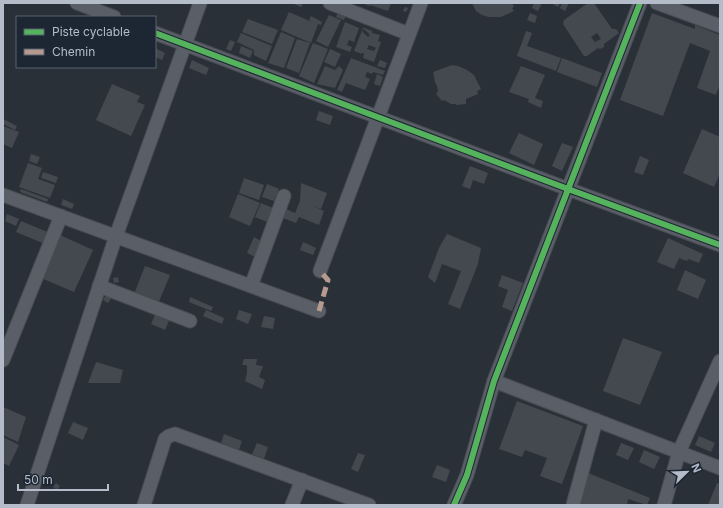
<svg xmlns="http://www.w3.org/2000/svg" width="723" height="508" viewBox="0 0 723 508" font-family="Inter,sans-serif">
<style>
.building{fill:#444950;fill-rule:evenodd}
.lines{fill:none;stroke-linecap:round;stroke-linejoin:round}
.minor-casing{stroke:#484c53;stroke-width:15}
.minor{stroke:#5a5e66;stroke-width:13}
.quiet{stroke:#b69a8f;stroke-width:5;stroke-dasharray:10 5;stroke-linecap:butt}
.cycleway-casing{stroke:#1d2633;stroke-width:8}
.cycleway{stroke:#56b35d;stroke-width:6}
</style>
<rect width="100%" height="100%" fill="#2a3038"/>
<g class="building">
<path d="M292,3h11l-2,4z"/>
<path d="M362,3h29l-3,8 -18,-6 -1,1z"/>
<path d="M472,3h40l2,4 -2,1 2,3 -13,6h-12l-7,-2 -6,-4z"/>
<path d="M534,3h8l-4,8 -6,-3z"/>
<path d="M551,3h9l-2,4z"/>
<path d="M562,3h7l-4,8 -5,-3z"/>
<path d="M588,3h6l18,26h4l3,4 -15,11v3l-4,2 -2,-1 -11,8h-3l-21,-32 1,-4zM597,33l4,6 -6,3 -4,-5z"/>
<path d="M405,7l3,1 -2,4 -3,-1z"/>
<path d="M339,10l8,3 -3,7 -8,-3z"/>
<path d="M289,12l23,10 -3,-2 2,-4 11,6 -1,3 -3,-1 -7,19 -30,-13z"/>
<path d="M530,13l7,3 -2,7 -8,-3z"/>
<path d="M652,13l43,16v-4l25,10v49l-4,11 -19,-7 13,-37 -20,-8 -27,73 -43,-16z"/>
<path d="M329,15l12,5 -13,27 -12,-6z"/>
<path d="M248,19l30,11 -6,14 -30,-12z"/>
<path d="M345,22l14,6 -5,14 -5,-2 -2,5 5,2 -2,5 -14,-5z"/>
<path d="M362,27l10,4v2l8,2 -2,6 3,1 -7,20 -11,-4 1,-5h-2v1l-8,-3 9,-23zM364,29l6,6 -2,2 -6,-6zM369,45l7,3 -2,3 -7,-2z"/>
<path d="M526,31l6,2 -5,13 34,12 -5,13 -39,-15z"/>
<path d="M281,32l14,6 -11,30 -16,-5z"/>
<path d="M241,33l31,13 -6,15 -12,-6v-5l-17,-8z"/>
<path d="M297,39l13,4 -11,30 -13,-5z"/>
<path d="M230,40l5,2 -4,9 -5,-2z"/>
<path d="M313,43l15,6 -14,34 -15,-7z"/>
<path d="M241,46l12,5 -3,7 -11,-5z"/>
<path d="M155,48l10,5 -3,7 -7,-3z"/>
<path d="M330,49l11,5 -6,13 -11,-5z"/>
<path d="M351,58l34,13 -2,4 -10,-3 -1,2 -5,-2 -2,5 5,2 -5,11 -19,-7 -4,9 -5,-2z"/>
<path d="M562,58l40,15 -5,14 -40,-15z"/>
<path d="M192,60l17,8 -3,7 -17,-7z"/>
<path d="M380,60l7,3 -2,5 -8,-2z"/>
<path d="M452,65l6,1 9,4 7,5 7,14 -4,2 1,3 -12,5v5l-10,1v-1h-5l-7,-4 -2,1 -6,-7 2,-3 -1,-5 -2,-4 -2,-10z"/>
<path d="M325,66l10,4 4,-4 4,4 -8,18 -18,-4z"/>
<path d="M521,66l24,9 -10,23 8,3 -2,7 -13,-6 1,-3 -20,-7z"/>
<path d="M377,74l6,3 -3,9 -6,-2z"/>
<path d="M112,84l28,12 -3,6 8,3 -14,31 -35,-16z"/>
<path d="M319,111l14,5 -3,9 -14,-5z"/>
<path d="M3,119l14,7 -2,4 -12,-6z"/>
<path d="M3,126l16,6 -7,16 -9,-4z"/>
<path d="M702,129l18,8v36l-6,14 -31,-14z"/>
<path d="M519,133l24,11 -9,21 -25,-12z"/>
<path d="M562,143l11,4 -11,24 -10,-5z"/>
<path d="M31,154l9,3 -3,7 -8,-3z"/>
<path d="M640,156l9,4 -6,15 -9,-3z"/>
<path d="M28,163l14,5 -4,11 17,6 -5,13 -31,-11z"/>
<path d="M470,166l18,7 -4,11 -11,-4 -3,9 -8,-3z"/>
<path d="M43,172l15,5 -2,6 -15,-5z"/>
<path d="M244,178l20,7 -5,15 -20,-7z"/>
<path d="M301,183l26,10 -6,16 -10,-4 13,6 -5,14 -20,-8 -3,6 -13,-5 3,-9 9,4 5,-12z"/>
<path d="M267,184l12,5 -5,12 -12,-4z"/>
<path d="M21,189l27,10 -1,3 -27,-10z"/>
<path d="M238,194l22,9 -10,23 -21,-9z"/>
<path d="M63,199l11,5 -2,5 -11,-4z"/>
<path d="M261,203l12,5 -6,14 -12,-5z"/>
<path d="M7,214l12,5 -3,7 -11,-5z"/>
<path d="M21,221l29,12 -5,11 -29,-12z"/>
<path d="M447,234l34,14 -3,16 -18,45 -12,-5 13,-33 -19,-7 -7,19 -7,-6 11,-29z"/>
<path d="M60,235l33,15 -19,42 -33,-14z"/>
<path d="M254,237l7,4 -6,16 -8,-4z"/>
<path d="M668,238l35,16 -4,9 -11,-4 -1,2 -8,-3 -5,11 -17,-7z"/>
<path d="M303,242l13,6 -3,7 -13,-5z"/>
<path d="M145,266l25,9 -12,29 -24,-10z"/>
<path d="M685,270l21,10 -8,19 -21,-9z"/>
<path d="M502,275l21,8 -11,28 -10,-4 6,-17 -10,-4z"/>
<path d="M118,277l1,5 -5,1 -1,-5z"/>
<path d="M106,295l5,3 -3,5 -5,-3z"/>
<path d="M190,297l23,10 -2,4 -22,-9z"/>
<path d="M206,310l18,8 -2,6 -19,-8z"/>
<path d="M239,310l13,4 -4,10 -12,-5z"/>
<path d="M155,315l14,6 -4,9 -14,-6z"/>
<path d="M264,316l11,2 -2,11 -12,-2z"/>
<path d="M623,338l39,14 -22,53 -37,-14z"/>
<path d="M244,359h13l-1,6 7,1 -4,11 6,3 -3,9 -17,-8 2,-8v-8h-5z"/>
<path d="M96,362l27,8 -3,13h-32z"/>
<path d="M517,401l66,25 -21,58 -22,-8 7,-18 -22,-8 -3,7 -23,-8z"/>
<path d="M3,407l23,10 -8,25 -15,-7z"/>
<path d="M73,422l15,6 -5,12 -15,-7z"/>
<path d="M224,434l18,7 -3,9 -18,-7z"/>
<path d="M699,436l16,7 -4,9 -16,-7z"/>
<path d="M3,437l16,8 -10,21 -6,-3z"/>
<path d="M257,443l11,4 -4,12 -12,-5z"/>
<path d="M621,443l13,5 -6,12 -12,-5z"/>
<path d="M644,450l16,7 -6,12 -15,-7z"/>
<path d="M358,453l7,2 -7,17 -7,-3z"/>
<path d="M437,465l13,5 -4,12 -14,-5z"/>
<path d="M588,473l62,25 -3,7 -19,-6 -1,6h-49z"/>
<path d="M56,483l4,3 -3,4 -4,-3z"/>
<path d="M717,483l3,1v21h-12z"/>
</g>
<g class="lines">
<defs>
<g id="minor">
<path d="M77,3l37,14"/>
<path d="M330,3l79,31"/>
<path d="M657,3l63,23"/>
<path d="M155,33l413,156 152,56"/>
<path d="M3,195l316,116"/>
<path d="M320,271l101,-268"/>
<path d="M99,286l91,35"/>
<path d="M251,286l33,-90"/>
<path d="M3,360l58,-144"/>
<path d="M494,381l226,87"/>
<path d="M27,505l89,-269 84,-233"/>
<path d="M144,505l21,-66 4,-3 6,-2 194,71"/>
<path d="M292,505l10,-25"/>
<path d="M454,505l13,-30 27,-94 146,-378"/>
<path d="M573,505l23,-85"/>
<path d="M664,505l15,-53 41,-91"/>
</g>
</defs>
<use href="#minor" class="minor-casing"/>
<use href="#minor" class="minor"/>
<path class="quiet" d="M319,311l9,-31 -8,-9"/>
<defs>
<g id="cycleway">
<path d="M155,33l413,156 152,56"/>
<path d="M454,505l13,-30 27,-94 146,-378"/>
</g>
</defs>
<use href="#cycleway" class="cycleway-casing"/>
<use href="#cycleway" class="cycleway"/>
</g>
<rect width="723" height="508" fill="none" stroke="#b4bcc9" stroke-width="8"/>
<rect x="16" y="16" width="140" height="52" fill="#1d2633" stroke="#59626f"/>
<rect x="24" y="29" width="20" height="6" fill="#56b35d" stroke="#59626f"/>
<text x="52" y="36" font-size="12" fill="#b4bcc9">Piste cyclable</text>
<rect x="24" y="49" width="20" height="6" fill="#b69a8f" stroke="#59626f"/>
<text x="52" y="56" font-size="12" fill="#b4bcc9">Chemin</text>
<g transform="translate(687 472) rotate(67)" stroke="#1d2633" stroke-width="3" paint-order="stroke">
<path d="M0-3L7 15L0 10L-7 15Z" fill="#b4bcc9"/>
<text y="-6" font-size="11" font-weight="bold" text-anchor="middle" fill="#b4bcc9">N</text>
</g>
<path d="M18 484v6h90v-6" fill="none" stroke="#b4bcc9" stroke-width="2"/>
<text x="24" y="484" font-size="12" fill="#b4bcc9" stroke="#1d2633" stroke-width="3" paint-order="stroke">50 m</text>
</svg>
